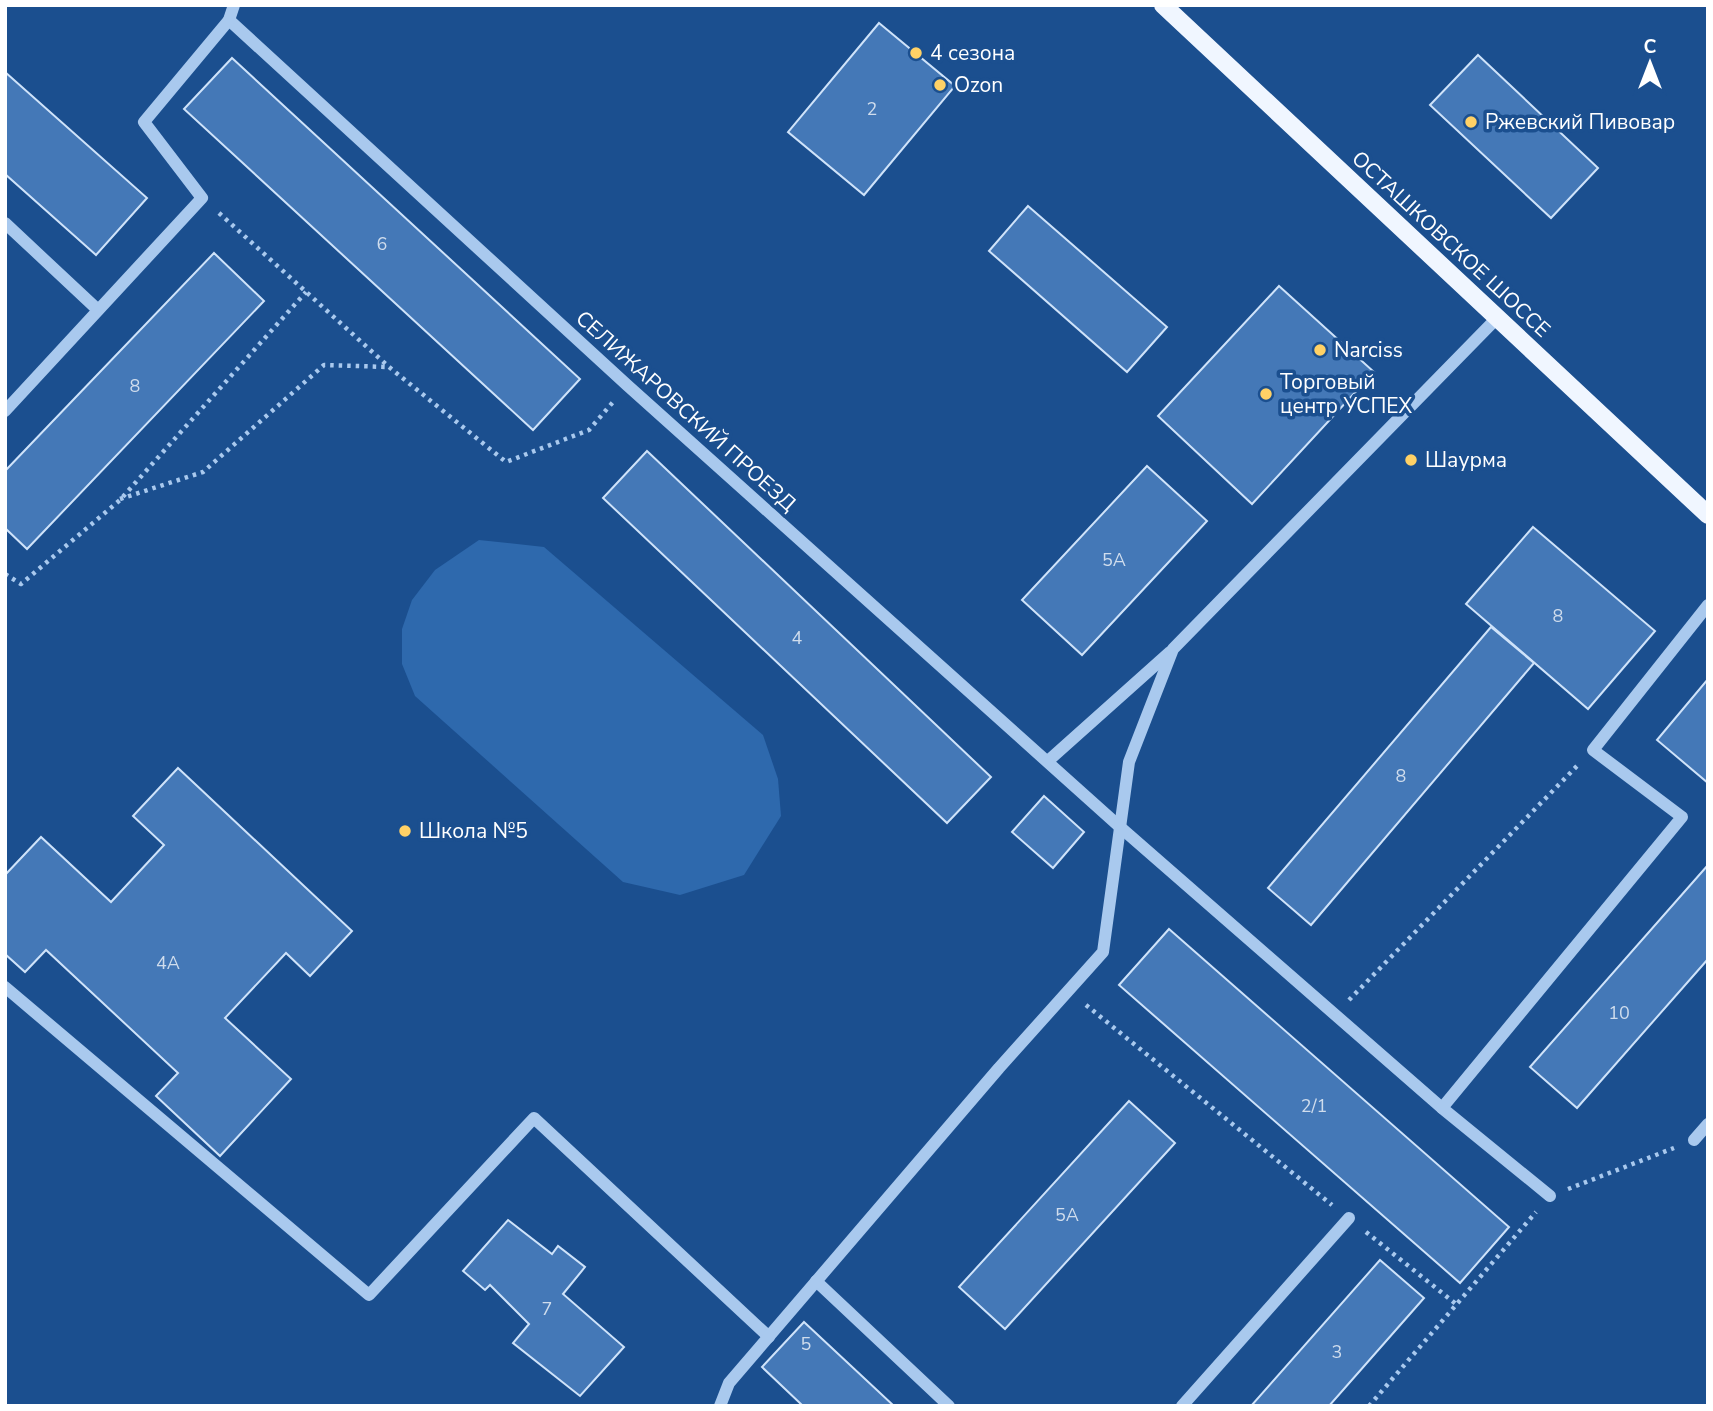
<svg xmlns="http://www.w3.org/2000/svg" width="1713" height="1411" viewBox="0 0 1713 1411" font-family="'Nunito Sans',sans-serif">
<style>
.green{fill:#2e69ad}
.building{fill:#4478b7;stroke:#cfe3fa;stroke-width:2}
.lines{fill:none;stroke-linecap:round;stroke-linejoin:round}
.path{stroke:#a9c9ee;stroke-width:4.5;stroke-dasharray:3.5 5;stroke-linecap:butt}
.minor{stroke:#a9c9ee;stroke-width:12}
.major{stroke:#f0f6ff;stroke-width:18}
.poi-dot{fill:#ffd166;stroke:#1b4f8f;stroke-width:2.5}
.labels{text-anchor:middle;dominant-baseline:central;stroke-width:7;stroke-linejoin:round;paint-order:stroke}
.number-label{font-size:18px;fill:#d0dded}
.poi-label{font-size:21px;fill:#fff;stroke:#1b4f8f;text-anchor:start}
.street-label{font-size:21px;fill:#fff;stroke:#1b4f8f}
</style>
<rect width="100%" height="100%" fill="#1b4f8f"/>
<path class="green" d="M479,540l65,7 219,188 15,44 3,37 -37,59 -64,20 -57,-13 -208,-186 -13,-32v-35l10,-29 23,-30z"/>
<g class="building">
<path d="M879,23l76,63 -91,109 -76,-63z"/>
<path d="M1478,55l120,113 -47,50 -121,-113z"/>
<path d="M232,58l348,321 -47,51 -349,-321z"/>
<path d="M5,72l142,126 -51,57 -91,-81z"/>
<path d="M1028,206l139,121 -40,45 -138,-121z"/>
<path d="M214,253l50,48 -237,248 -22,-21v-57z"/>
<path d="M1279,286l95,86 -122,132 -94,-88z"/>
<path d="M647,451l344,326 -44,46 -344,-325z"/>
<path d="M1147,466l60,55 -125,134 -60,-55z"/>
<path d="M1533,527l122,104 -67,78 -122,-105z"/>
<path d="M1491,627l43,36 -223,262 -43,-37z"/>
<path d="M1708,679v104l-51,-43z"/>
<path d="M178,768l174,163 -42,45 -24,-23 -61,65 66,61 -71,77 -64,-60 22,-23 -132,-123 -21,22 -20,-18v-79l36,-38 70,65 53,-57 -31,-29z"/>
<path d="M1044,796l40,36 -31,36 -41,-36z"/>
<path d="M1708,865v94l-131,149 -47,-41z"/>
<path d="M1169,929l340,298 -49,56 -341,-298z"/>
<path d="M1129,1101l46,42 -170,186 -46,-42z"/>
<path d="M508,1220l44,34 6,-8 27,21 -22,27 61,53 -44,49 -67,-53 16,-19 -39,-39 -5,5 -22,-19z"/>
<path d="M1380,1260l44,38 -95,108h-78z"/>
<path d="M804,1322l90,84h-91l-41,-39z"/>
</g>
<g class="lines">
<g class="path">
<path d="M219,213l170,154 117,95 83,-32 24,-28"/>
<path d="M120,499l83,-27 121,-107 64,2"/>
<path d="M5,574l16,10 99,-84 186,-208"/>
<path d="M1349,1000l228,-234"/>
<path d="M1086,1005l246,200"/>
<path d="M1568,1189l106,-41"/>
<path d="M1366,1232l90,72"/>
<path d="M1369,1406l167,-194"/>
</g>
<g class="minor">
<path d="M229,20l398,365 493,442 322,281"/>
<path d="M5,223l93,87"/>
<path d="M5,411l197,-213 -58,-76 85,-102 5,-15"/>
<path d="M1048,761l122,-109"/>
<path d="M5,987l364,308 165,-177 235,219"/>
<path d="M1694,1140l14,-16"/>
<path d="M1550,1196l-108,-88 240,-291 -89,-67 115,-145"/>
<path d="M816,1281l133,125"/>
<path d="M720,1406l9,-23 270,-315 104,-116 26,-190 44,-113 324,-331"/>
<path d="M1182,1406l167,-188"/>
</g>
<path class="major" d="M1163,5l545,510"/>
</g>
<g class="poi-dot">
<circle cx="916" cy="53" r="7"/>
<circle cx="940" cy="85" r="7"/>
<circle cx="1471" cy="122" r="7"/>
<circle cx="1320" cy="350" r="7"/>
<circle cx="1266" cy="394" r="7"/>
<circle cx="1411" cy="460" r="7"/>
<circle cx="405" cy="831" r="7"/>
</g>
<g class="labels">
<g class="number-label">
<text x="872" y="109">2</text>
<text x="382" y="244">6</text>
<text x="135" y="386">8</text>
<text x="1114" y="560">5А</text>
<text x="1558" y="616">8</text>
<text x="797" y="638">4</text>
<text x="1401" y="776">8</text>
<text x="168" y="963">4А</text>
<text x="1619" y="1013">10</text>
<text x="1314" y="1106">2/1</text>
<text x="1067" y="1215">5А</text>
<text x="547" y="1309">7</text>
<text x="806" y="1344">5</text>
<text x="1337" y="1352">3</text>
</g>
<g class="poi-label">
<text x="930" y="53">4 сезона</text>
<text x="954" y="85">Ozon</text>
<text x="1485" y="122">Ржевский Пивовар</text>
<text x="1334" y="350">Narciss</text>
<text x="1280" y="382">Торговый<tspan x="1280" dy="24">центр УСПЕХ</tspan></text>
<text x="1425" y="460">Шаурма</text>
<text x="419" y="831">Школа №5</text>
</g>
<g class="street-label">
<text transform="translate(1451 244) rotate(43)">ОСТАШКОВСКОЕ ШОССЕ</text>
<text transform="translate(686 411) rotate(42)">СЕЛИЖАРОВСКИЙ ПРОЕЗД</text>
</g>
</g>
<rect width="1713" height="1411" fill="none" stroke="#ffffff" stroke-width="14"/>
<g transform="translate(1650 63)" stroke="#1b4f8f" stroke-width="5" paint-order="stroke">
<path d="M0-5L12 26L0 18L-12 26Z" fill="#ffffff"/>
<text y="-10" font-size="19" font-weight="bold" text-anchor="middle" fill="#ffffff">С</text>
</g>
</svg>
